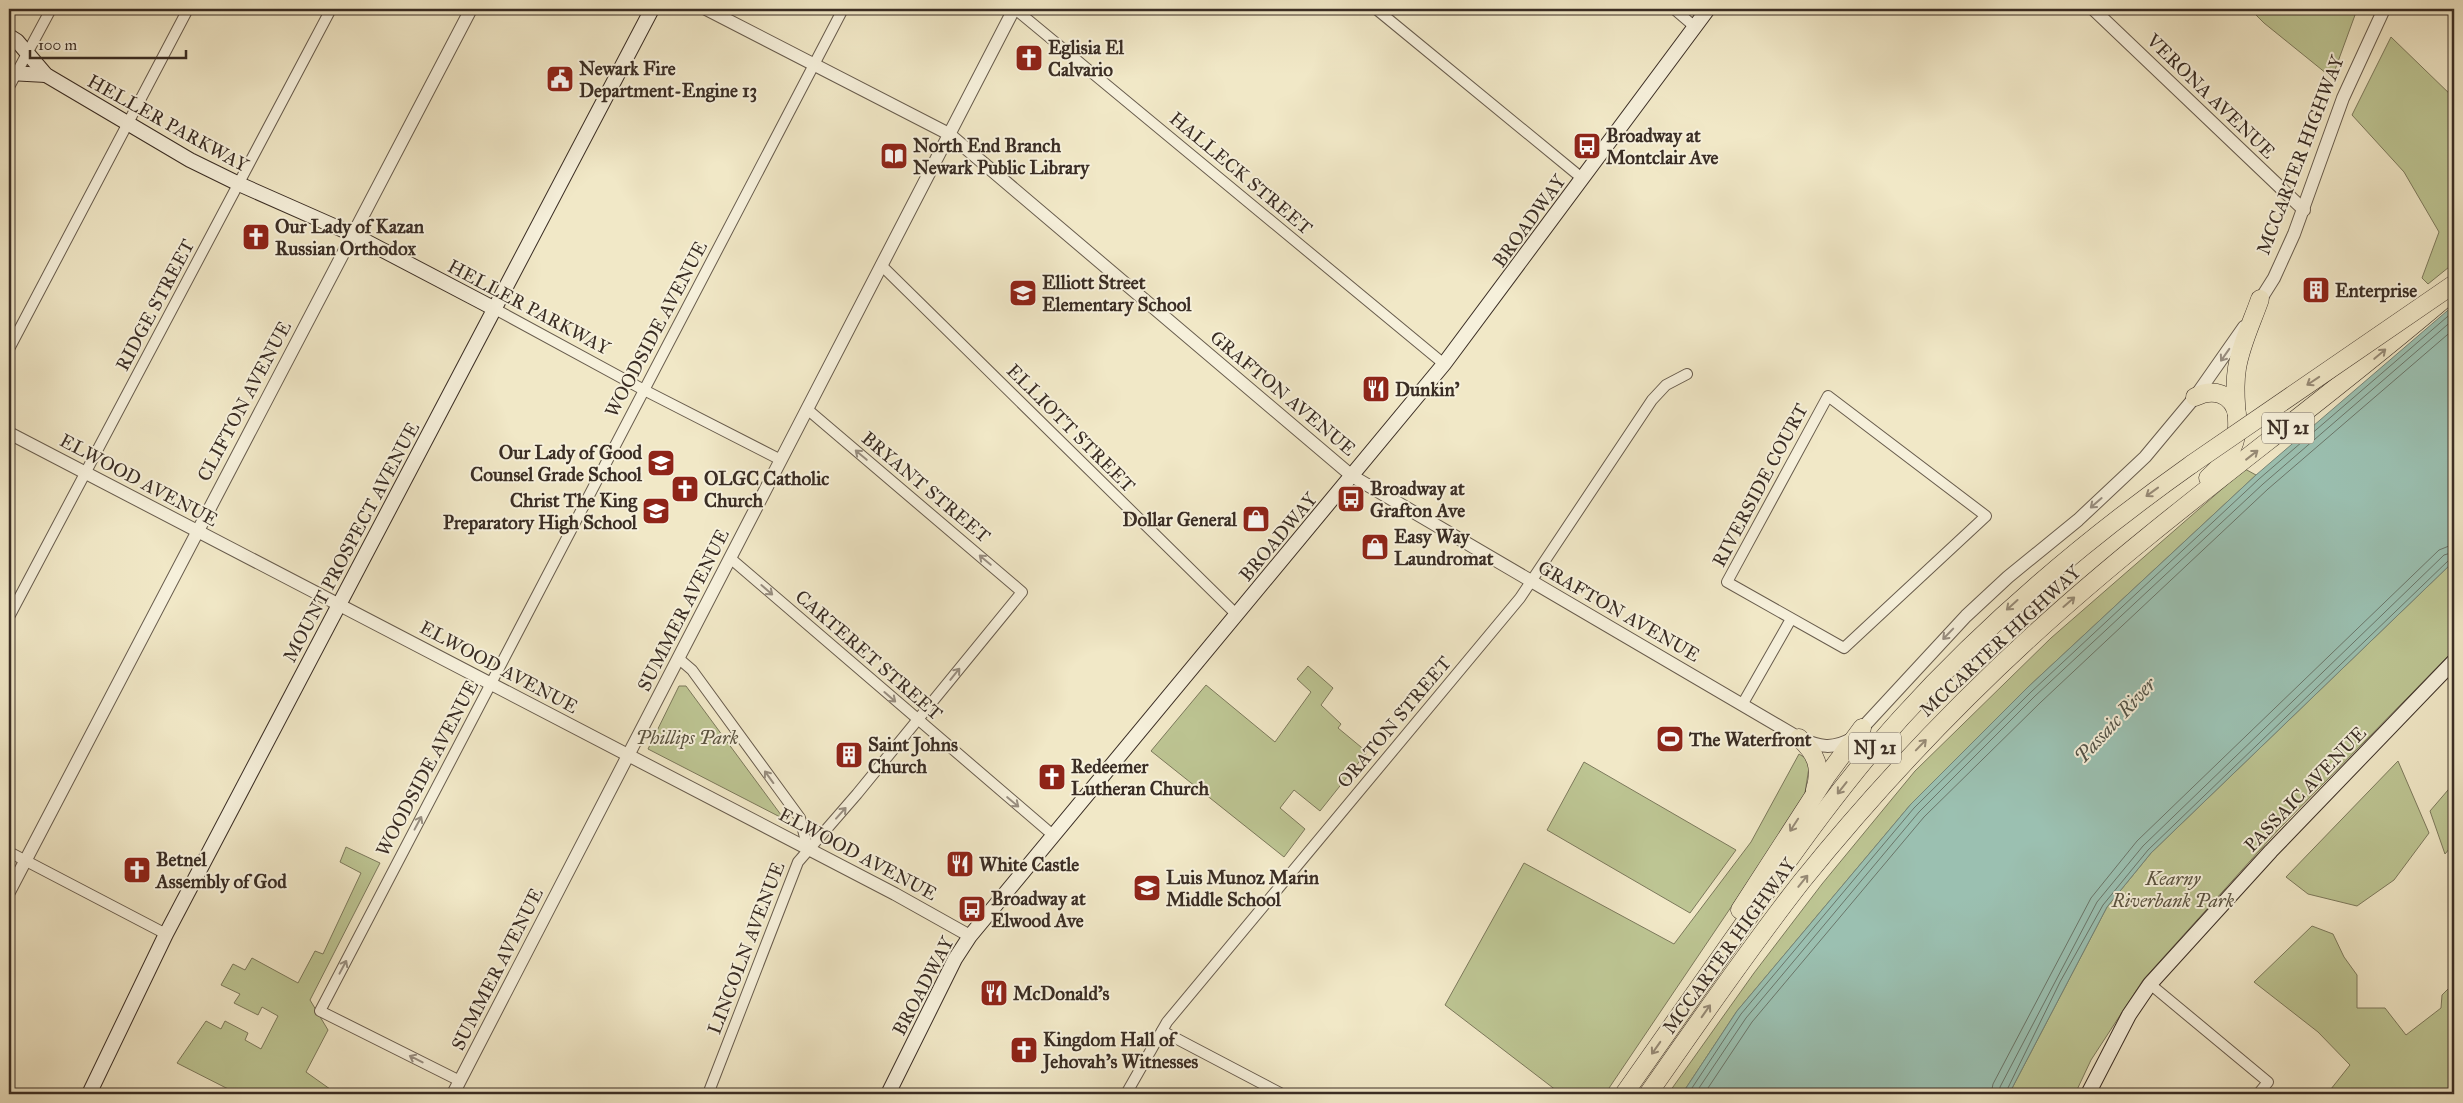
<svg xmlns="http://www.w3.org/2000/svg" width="2463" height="1103" viewBox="0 0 2463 1103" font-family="'IM FELL Great Primer',serif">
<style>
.green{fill:#bdc593;stroke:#7c795c}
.water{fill:#9bc0b1;stroke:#748579}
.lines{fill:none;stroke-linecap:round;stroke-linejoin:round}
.shore{stroke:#6a766a;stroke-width:1}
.minor-casing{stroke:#685c4d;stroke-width:12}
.tertiary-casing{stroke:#685c4d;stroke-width:14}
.secondary-casing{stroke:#3a2d24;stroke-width:16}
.motorway-casing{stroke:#3a2d24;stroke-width:19}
.minor{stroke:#f6f0db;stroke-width:10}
.tertiary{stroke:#f6f0db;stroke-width:12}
.secondary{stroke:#f6f0db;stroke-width:14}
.motorway{stroke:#f1e8c7;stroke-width:18}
.motorway-bridge-casing{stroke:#3a2d24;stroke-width:19;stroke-linecap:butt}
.motorway-bridge{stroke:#f1e8c7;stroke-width:18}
.oneway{stroke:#968a76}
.oneway2{stroke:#988e80}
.labels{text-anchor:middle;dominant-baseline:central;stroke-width:4;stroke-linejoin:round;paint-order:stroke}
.shield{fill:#f6f0db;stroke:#72685b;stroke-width:1}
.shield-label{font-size:18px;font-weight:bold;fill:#3a2d24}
.poi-label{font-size:19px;font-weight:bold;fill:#3a2d24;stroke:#f6f0db;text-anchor:start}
.street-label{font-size:19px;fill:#3a2d24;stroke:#f6f0db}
.park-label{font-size:19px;font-style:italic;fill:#5b5340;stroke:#f6f0db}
.water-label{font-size:20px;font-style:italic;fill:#525247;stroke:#f6f0db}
</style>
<rect width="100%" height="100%" fill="#f1e8c7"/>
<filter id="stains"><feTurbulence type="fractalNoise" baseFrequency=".004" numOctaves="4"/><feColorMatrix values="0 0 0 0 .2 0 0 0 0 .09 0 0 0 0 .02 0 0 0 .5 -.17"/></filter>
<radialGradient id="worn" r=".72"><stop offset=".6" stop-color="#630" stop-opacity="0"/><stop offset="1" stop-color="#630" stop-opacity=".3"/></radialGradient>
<g class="green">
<path d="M2250,9h99l6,6 -23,63 -68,-55z"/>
<path d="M2391,37l63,61v165l-26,21 -6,-6 17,-46 -35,-60 -52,-57z"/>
<path d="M2245,469l11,6 -229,213 -116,116 -174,207 -55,83h-14l86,-121 68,-89 93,-113 136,-133z"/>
<path d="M2454,561v89l-176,180 -135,150 -52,80 -16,34h-66l98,-187 44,-54z"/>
<path d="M1308,666l25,22 -12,17 20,19 -3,4 29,24 -47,59 -26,-21 -14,18 25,21 -21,28 -133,-106 55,-66 69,57 36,-50 -14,-13z"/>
<path d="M679,686h7l98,133 -136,-70z"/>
<path d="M1799,754l11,7 -6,38 -199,295h-44l-116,-89 79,-142 150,81 77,-102z"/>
<path d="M2398,761l31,72 -35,47 -37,26 -49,-12 -22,-17z"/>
<path d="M1584,762l152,88 -46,63 -143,-83z"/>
<path d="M2454,783v60l-9,11 -15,-43z"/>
<path d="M346,847l34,16 -70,137 18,30 -22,42 31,22h-99l-61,-31 29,-42 15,8 4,-8 23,12 -3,7 16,9 17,-33 -16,-9 -4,8 -24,-12 6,-9 -19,-9 12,-21 12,6 7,-12 46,25 17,-32 8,3 38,-81 -21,-11z"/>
<path d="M2312,926l21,8 11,23 13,18v33h28l21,27 35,-27 1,-13 12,-12v111h-127l23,-29 -32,-33 -64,-50z"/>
</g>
<path class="water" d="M2454,305v256l-303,292 -44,54 -98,187h-327l55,-83 174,-207 116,-116 229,-213z"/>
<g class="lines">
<g class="shore">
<path d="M1688,1094l53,-80 173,-206 117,-116 228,-213 195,-168"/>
<path d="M1695,1094l51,-76 173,-206 116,-116 228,-212 191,-165"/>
<path d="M1704,1094l48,-72 172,-205 117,-115 227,-213 186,-160"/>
<path d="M1991,1094l2,-10 98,-186 46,-57 302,-291 15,-6"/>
<path d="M1999,1094l1,-7 97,-185 46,-56 301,-291 10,-3"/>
<path d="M2005,1094l55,-112 43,-77 45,-55 301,-290 5,-2"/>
</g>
<defs>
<g id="minor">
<path d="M1015,9l429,355"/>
<path d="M1376,9l207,170"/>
<path d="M1674,9l21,18"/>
<path d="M9,87l42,-78"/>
<path d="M881,265l356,350"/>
<path d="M495,309l149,81 137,70"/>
<path d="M9,349l179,-340"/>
<path d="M1828,396l158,120 -142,132 -117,-66z"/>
<path d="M730,558l324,278"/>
<path d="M9,617l322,-608"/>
<path d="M678,658l14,12 108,148 8,31"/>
<path d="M1742,705l49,-86"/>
<path d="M9,852l157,82"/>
<path d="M2150,984l118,98 -10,12"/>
<path d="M1162,1031l120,63"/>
<path d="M460,1081l-140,-70 523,-1002"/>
<path d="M708,1094l90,-232 59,-68 165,-202 -215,-183"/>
<path d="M1126,1094l41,-72 353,-424 132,-198 14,-15 21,-11"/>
</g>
<g id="tertiary">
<path d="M706,9l243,125 403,342 447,262c20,9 34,12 54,0l113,-122 42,-39 70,-57 67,-63 50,-60 49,-70"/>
<path d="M2093,9l211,201"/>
<path d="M2257,305l17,-27 20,-44 49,-136 41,-89"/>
<path d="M9,433l886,461 75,42"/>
<path d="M9,892l462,-883"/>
<path d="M453,1094l561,-1085"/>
</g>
<g id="secondary">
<path d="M9,36l8,5 29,34 144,85 49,24 113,50 143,75"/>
<path d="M9,73l37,2"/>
<path d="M89,1094l77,-160 486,-925"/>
<path d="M888,1094l67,-135 15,-23 474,-572 264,-355"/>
<path d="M2088,1094l41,-79 21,-31 121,-133 183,-190"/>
</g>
<g id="motorway">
<path d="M2195,397c18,-9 37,-4 42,17"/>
<path d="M2208,478c47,-43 21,-59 29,-110 4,-24 15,-46 23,-69"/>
<path d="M1799,738c17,15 23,29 16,52"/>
<path d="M1740,910l86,-133 36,-49"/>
<path d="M1624,1094c42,-60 84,-119 126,-179 47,-68 96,-136 151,-197 88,-97 185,-179 291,-254"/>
<path d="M1648,1094c50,-71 100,-144 154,-213 71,-88 148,-170 231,-246 132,-121 281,-224 417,-341"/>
</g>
</defs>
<use href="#minor" class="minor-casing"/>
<use href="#tertiary" class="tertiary-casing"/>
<use href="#secondary" class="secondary-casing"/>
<use href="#motorway" class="motorway-casing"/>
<use href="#minor" class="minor"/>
<use href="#tertiary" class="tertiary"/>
<use href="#secondary" class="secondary"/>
<use href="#motorway" class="motorway"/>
<defs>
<path id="motorway-bridge" d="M2192,464l262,-180"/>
</defs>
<use href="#motorway-bridge" class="motorway-bridge-casing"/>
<use href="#motorway-bridge" class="motorway-bridge"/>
</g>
<defs><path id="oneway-shaft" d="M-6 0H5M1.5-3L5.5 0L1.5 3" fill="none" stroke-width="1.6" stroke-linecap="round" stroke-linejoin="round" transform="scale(1.25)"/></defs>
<g class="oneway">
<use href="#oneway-shaft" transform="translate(2380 354) rotate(-40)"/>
<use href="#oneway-shaft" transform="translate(2313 381) rotate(146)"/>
<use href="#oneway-shaft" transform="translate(2252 455) rotate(-38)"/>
<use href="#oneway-shaft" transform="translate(2152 492) rotate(144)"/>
<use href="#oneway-shaft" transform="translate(2069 602) rotate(-41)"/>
<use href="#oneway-shaft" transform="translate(2012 605) rotate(138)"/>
<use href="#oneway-shaft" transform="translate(1921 745) rotate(-46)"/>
<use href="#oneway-shaft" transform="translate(1842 788) rotate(128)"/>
<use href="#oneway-shaft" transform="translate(1794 825) rotate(123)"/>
<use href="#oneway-shaft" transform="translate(1803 881) rotate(-51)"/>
<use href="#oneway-shaft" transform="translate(1706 1011) rotate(-55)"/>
<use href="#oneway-shaft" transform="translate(1656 1048) rotate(125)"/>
</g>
<g class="oneway2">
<use href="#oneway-shaft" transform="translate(2225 355) rotate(125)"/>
<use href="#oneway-shaft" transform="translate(861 455) rotate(-140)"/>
<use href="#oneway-shaft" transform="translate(2096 503) rotate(139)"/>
<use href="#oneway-shaft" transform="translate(985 560) rotate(-140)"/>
<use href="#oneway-shaft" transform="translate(767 590) rotate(41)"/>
<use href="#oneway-shaft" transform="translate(1948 634) rotate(134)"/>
<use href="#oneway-shaft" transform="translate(955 674) rotate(-51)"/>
<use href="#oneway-shaft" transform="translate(890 697) rotate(41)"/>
<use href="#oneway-shaft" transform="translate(769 777) rotate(-126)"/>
<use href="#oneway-shaft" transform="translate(1013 802) rotate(40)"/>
<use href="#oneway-shaft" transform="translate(841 813) rotate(-48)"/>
<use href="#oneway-shaft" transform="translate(418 823) rotate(-62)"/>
<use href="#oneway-shaft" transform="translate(343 967) rotate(-62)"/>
<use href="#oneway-shaft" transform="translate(416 1059) rotate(-153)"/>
</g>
<defs>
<symbol id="church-square" viewBox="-11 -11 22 22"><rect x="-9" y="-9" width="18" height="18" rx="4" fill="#8f2418" stroke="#f6f0db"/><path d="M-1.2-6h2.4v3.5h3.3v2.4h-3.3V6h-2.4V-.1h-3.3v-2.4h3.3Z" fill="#fff"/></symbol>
<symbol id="civic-square" viewBox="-11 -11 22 22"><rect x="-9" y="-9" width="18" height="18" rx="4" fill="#8f2418" stroke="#f6f0db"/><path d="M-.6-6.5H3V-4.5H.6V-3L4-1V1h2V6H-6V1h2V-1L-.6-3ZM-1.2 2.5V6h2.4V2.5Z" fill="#fff"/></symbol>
<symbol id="bus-square" viewBox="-11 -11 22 22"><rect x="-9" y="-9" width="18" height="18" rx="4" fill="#8f2418" stroke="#f6f0db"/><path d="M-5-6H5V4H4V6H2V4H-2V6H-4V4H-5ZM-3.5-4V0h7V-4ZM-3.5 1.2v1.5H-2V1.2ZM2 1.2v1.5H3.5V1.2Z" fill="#fff"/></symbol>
<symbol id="library-square" viewBox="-11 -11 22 22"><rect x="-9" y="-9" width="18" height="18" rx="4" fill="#8f2418" stroke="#f6f0db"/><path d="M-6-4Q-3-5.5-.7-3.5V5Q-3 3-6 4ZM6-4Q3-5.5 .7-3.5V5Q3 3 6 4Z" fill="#fff"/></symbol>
<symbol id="building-square" viewBox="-11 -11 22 22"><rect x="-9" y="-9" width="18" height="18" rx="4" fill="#8f2418" stroke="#f6f0db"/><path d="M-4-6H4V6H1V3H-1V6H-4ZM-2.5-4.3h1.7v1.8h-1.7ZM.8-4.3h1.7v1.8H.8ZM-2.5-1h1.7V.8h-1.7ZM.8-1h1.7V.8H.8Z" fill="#fff"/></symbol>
<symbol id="school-square" viewBox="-11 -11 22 22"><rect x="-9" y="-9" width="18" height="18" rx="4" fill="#8f2418" stroke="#f6f0db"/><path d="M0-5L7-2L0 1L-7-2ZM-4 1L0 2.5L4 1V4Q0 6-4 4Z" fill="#fff"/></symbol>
<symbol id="restaurant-square" viewBox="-11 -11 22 22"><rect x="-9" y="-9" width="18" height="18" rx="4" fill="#8f2418" stroke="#f6f0db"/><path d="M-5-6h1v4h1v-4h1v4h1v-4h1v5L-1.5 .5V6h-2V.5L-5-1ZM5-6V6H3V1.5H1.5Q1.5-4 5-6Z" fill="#fff"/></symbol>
<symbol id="shop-square" viewBox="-11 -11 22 22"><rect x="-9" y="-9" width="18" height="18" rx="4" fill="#8f2418" stroke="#f6f0db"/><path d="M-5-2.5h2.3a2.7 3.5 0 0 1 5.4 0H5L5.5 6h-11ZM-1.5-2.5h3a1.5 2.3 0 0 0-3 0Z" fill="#fff"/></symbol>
<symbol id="stadium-square" viewBox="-11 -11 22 22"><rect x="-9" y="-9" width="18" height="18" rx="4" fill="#8f2418" stroke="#f6f0db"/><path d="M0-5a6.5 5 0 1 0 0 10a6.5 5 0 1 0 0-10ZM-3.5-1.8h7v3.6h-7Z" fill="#fff"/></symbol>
</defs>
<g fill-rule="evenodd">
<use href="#church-square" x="1013" y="42" width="32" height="32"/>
<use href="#civic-square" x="544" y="63" width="32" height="32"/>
<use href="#bus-square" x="1571" y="130" width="32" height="32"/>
<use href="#library-square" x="878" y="140" width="32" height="32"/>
<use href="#church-square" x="240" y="221" width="32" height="32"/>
<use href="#building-square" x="2300" y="274" width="32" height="32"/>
<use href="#school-square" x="1007" y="277" width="32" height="32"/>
<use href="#restaurant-square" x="1360" y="373" width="32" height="32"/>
<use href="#school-square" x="645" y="447" width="32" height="32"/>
<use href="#church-square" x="669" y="473" width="32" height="32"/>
<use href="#bus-square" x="1335" y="483" width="32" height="32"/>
<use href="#school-square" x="640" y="495" width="32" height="32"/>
<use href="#shop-square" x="1240" y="503" width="32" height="32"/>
<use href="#shop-square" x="1359" y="531" width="32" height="32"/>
<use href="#stadium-square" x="1654" y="723" width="32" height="32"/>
<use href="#building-square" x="833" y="739" width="32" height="32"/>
<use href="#church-square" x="1036" y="761" width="32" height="32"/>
<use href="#restaurant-square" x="944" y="848" width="32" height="32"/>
<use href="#church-square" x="121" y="854" width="32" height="32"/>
<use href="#school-square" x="1131" y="872" width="32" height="32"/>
<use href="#bus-square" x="956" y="893" width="32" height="32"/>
<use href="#restaurant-square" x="978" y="977" width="32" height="32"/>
<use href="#church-square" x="1008" y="1034" width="32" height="32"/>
</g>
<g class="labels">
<g class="shield">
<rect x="2262" y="412.5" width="52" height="31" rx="4"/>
<rect x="1849" y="732.5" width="52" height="31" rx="4"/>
</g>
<g class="shield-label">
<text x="2288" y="428">NJ 21</text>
<text x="1875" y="748">NJ 21</text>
</g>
<g class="poi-label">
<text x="1048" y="47">Eglisia El<tspan x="1048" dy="22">Calvario</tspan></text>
<text x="579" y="68">Newark Fire<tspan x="579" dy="22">Department-Engine 13</tspan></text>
<text x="1606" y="135">Broadway at<tspan x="1606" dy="22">Montclair Ave</tspan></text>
<text x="913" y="145">North End Branch<tspan x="913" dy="22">Newark Public Library</tspan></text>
<text x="275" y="226">Our Lady of Kazan<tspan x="275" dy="22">Russian Orthodox</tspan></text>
<text x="1042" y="282">Elliott Street<tspan x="1042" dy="22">Elementary School</tspan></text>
<text x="2335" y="290">Enterprise</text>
<text x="1395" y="389">Dunkin'</text>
<text x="642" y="452" text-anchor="end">Our Lady of Good<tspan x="642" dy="22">Counsel Grade School</tspan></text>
<text x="704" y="478">OLGC Catholic<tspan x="704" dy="22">Church</tspan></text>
<text x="1370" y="488">Broadway at<tspan x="1370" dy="22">Grafton Ave</tspan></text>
<text x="637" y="500" text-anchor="end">Christ The King<tspan x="637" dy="22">Preparatory High School</tspan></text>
<text x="1237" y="519" text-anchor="end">Dollar General</text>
<text x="1394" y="536">Easy Way<tspan x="1394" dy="22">Laundromat</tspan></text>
<text x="1689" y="739">The Waterfront</text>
<text x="868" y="744">Saint Johns<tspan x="868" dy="22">Church</tspan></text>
<text x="1071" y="766">Redeemer<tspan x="1071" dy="22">Lutheran Church</tspan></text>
<text x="156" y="859">Betnel<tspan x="156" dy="22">Assembly of God</tspan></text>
<text x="979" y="864">White Castle</text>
<text x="1166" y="877">Luis Munoz Marin<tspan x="1166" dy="22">Middle School</tspan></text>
<text x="991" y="898">Broadway at<tspan x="991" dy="22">Elwood Ave</tspan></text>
<text x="1013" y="993">McDonald's</text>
<text x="1043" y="1039">Kingdom Hall of<tspan x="1043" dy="22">Jehovah's Witnesses</tspan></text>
</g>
<g class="street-label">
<text transform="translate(2211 96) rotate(44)">VERONA AVENUE</text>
<text transform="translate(168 123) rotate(29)">HELLER PARKWAY</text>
<text transform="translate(2300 155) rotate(-69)">MCCARTER HIGHWAY</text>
<text transform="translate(1241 173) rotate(40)">HALLECK STREET</text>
<text transform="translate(1529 221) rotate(-54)">BROADWAY</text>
<text transform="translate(155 305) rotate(-62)">RIDGE STREET</text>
<text transform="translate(529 307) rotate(28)">HELLER PARKWAY</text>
<text transform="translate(656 329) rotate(-62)">WOODSIDE AVENUE</text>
<text transform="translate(1283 393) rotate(40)">GRAFTON AVENUE</text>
<text transform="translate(244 401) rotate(-62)">CLIFTON AVENUE</text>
<text transform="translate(1071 428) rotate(45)">ELLIOTT STREET</text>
<text transform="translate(139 480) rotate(28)">ELWOOD AVENUE</text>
<text transform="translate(1760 485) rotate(-62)">RIVERSIDE COURT</text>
<text transform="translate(926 487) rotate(40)">BRYANT STREET</text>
<text transform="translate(1278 537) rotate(-50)">BROADWAY</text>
<text transform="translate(351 542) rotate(-62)">MOUNT PROSPECT AVENUE</text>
<text transform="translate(683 610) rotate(-63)">SUMMER AVENUE</text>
<text transform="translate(1619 611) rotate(30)">GRAFTON AVENUE</text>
<text transform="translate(2000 641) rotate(-43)">MCCARTER HIGHWAY</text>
<text transform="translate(869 655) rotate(41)">CARTERET STREET</text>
<text transform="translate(499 667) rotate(28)">ELWOOD AVENUE</text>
<text transform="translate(1394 722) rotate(-50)">ORATON STREET</text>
<text transform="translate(427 768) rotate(-62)">WOODSIDE AVENUE</text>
<text transform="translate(2305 789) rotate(-46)">PASSAIC AVENUE</text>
<text transform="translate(858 854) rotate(28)">ELWOOD AVENUE</text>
<text transform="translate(1729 946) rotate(-54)">MCCARTER HIGHWAY</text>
<text transform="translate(746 948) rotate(-69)">LINCOLN AVENUE</text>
<text transform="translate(497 969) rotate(-63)">SUMMER AVENUE</text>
<text transform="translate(923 986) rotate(-62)">BROADWAY</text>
</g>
<g class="park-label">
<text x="687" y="737">Phillips Park</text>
<text x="2173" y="878">Kearny<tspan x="2173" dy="22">Riverbank Park</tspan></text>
</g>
<g class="water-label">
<text transform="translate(2115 720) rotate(-47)">Passaic River</text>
</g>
</g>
<rect width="2463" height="1103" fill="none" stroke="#f1e8c7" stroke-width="30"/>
<rect x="10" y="10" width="2443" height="1083" fill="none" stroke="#3a2d24" stroke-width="2.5"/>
<rect x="15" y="15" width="2433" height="1073" fill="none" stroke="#3a2d24"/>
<path d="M30 50v8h156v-8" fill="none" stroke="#3a2d24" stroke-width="2.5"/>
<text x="38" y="50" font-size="15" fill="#3a2d24" stroke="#f6f0db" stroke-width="4" paint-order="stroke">100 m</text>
<rect width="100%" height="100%" filter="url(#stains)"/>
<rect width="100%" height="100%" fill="url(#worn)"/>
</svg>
